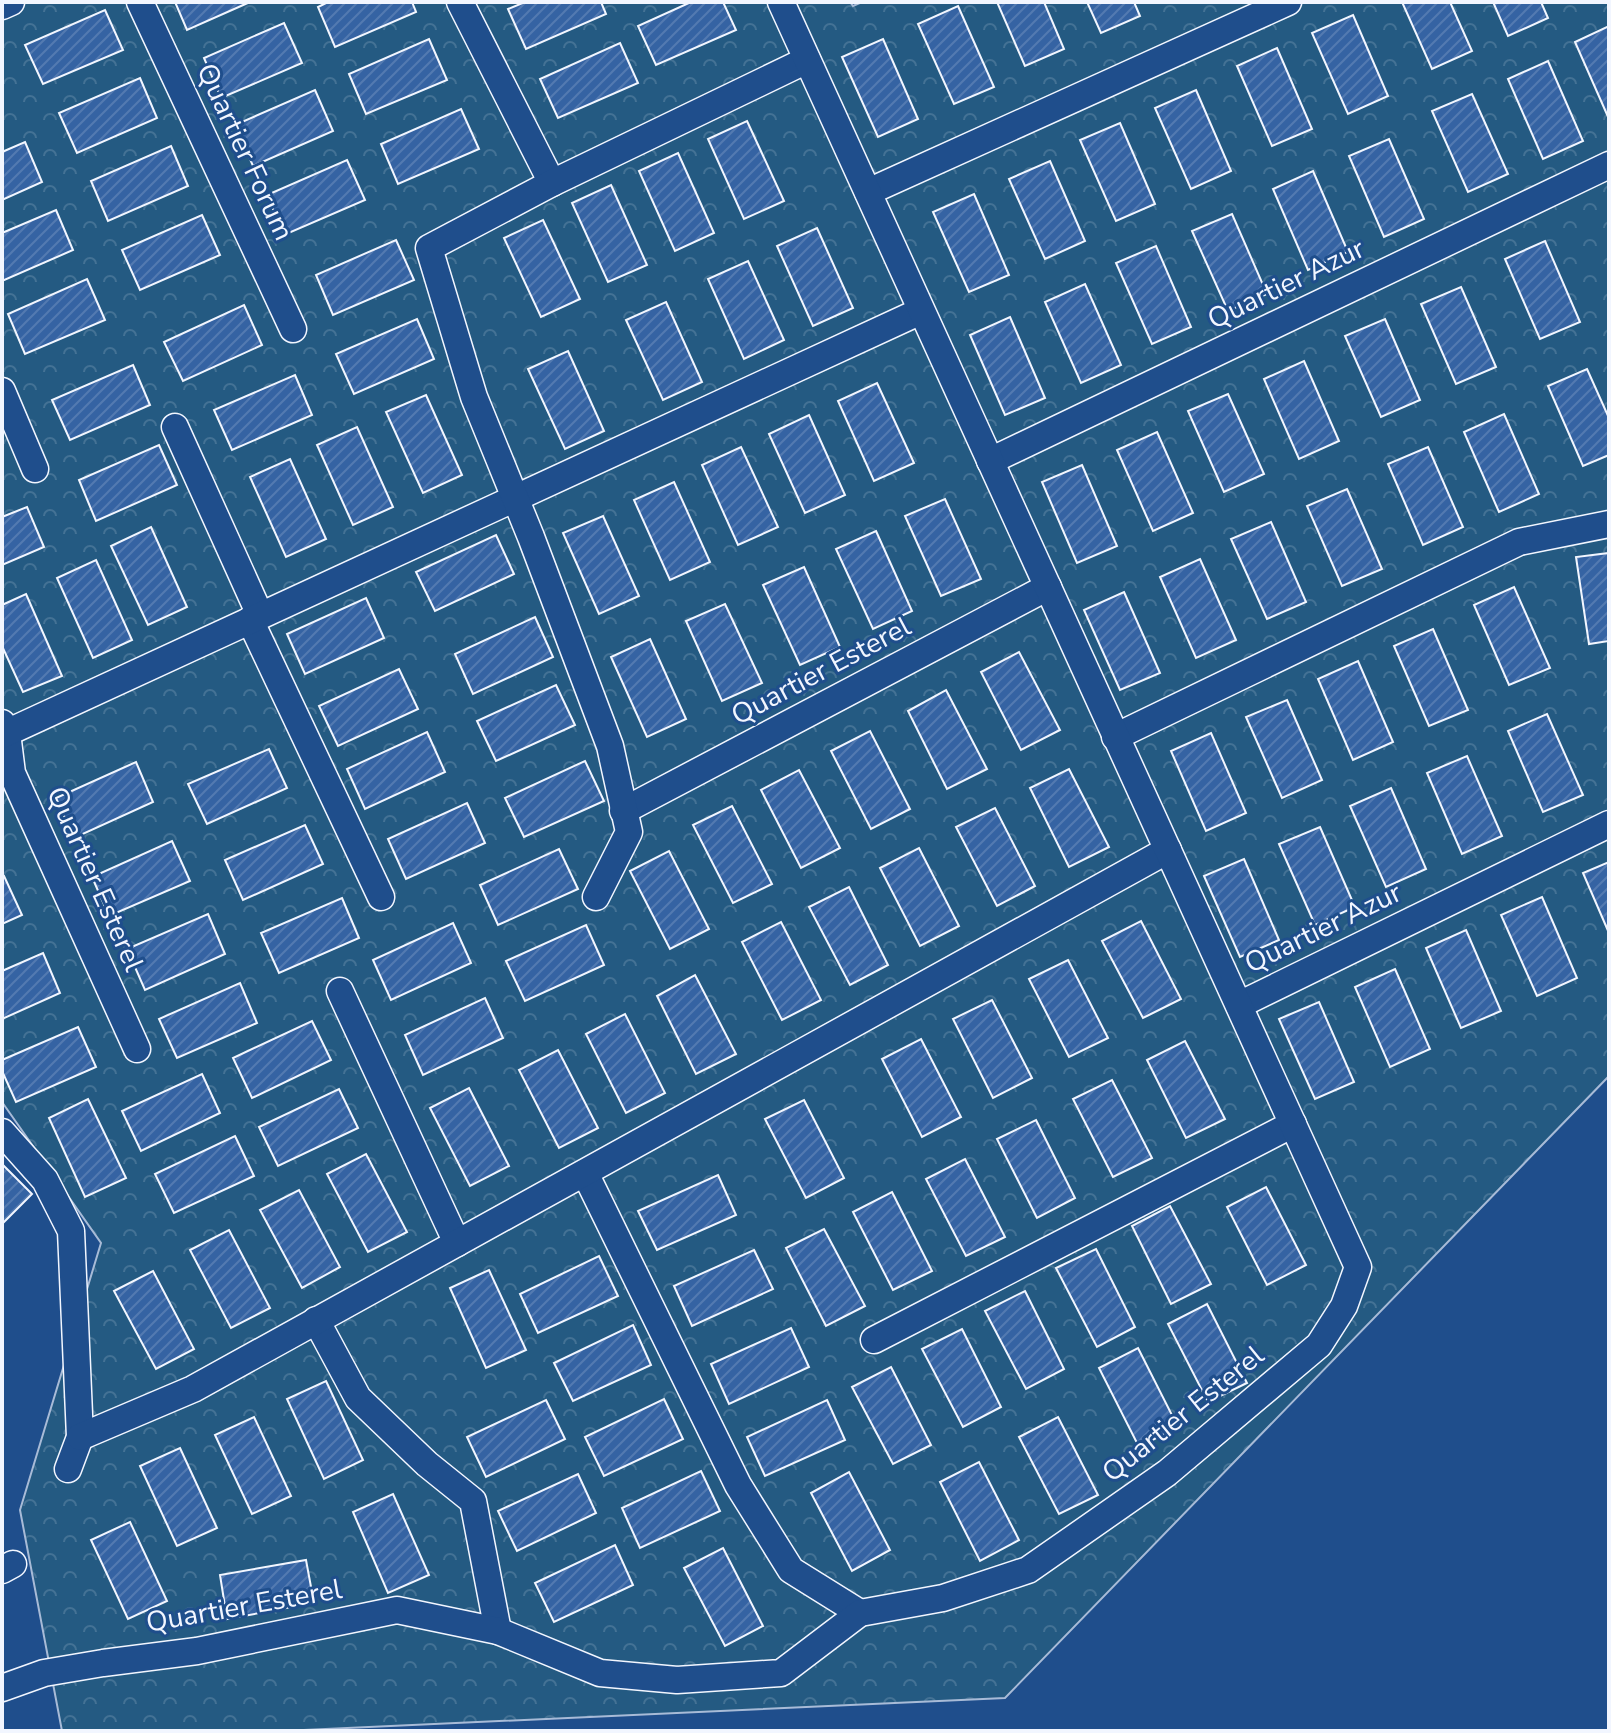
<svg xmlns="http://www.w3.org/2000/svg" width="1611" height="1733" viewBox="0 0 1611 1733" font-family="'Nunito Sans',sans-serif">
<style>
.forest{fill:url(#forest-crowns);stroke:#a8bbd7;stroke-width:2}
.building{fill:url(#building-hatch);stroke:#f2f6ff;stroke-width:2}
.lines{fill:none;stroke-linecap:round;stroke-linejoin:round}
.service-casing{stroke:#f2f6ff;stroke-width:29}
.service{stroke:#1f4e8c;stroke-width:26}
.labels{text-anchor:middle;dominant-baseline:central;stroke-width:6;stroke-linejoin:round;paint-order:stroke}
.street-label{font-size:28px;fill:#f2f6ff;stroke:#1f4e8c}
</style>
<defs>
<pattern id="forest-crowns" width="20" height="18" patternUnits="userSpaceOnUse" patternTransform="scale(2)"><rect width="20" height="18" fill="#245a82"/><path d="M2 6a3 3 0 1 1 6 0M12 15a3 3 0 1 1 6 0" fill="none" stroke="#447295"/></pattern>
<pattern id="building-hatch" width="6" height="6" patternUnits="userSpaceOnUse" patternTransform="scale(2)"><rect width="6" height="6" fill="#3563a3"/><path d="M-1 1l2-2M0 6l6-6M5 7l2-2" fill="none" stroke="#537ab1"/></pattern>
</defs>
<rect width="100%" height="100%" fill="#1f4e8c"/>
<path class="forest" d="M2,2h848l3,4 9,-4h747v1074l-604,622 -723,33h-220l-42,-221 81,-267 -99,-141z"/>
<g class="building">
<path d="M175,2h75l-63,28z"/>
<path d="M328,2h84l4,10 -81,35 -17,-40z"/>
<path d="M525,2h76l5,12 -80,35 -18,-40z"/>
<path d="M691,2h32l13,28 -80,35 -18,-39z"/>
<path d="M997,2h47l20,47 -39,17z"/>
<path d="M1087,2h47l6,14 -39,17z"/>
<path d="M1402,2h48l22,49 -40,18z"/>
<path d="M1493,2h48l7,16 -40,18z"/>
<path d="M958,6l36,81 -40,17 -36,-80z"/>
<path d="M105,10l18,40 -80,34 -18,-39z"/>
<path d="M1353,15l35,81 -40,18 -36,-81z"/>
<path d="M284,23l18,40 -81,35 -17,-40z"/>
<path d="M1609,26v93l-34,-77z"/>
<path d="M429,39l18,41 -81,34 -17,-40z"/>
<path d="M883,39l35,80 -40,18 -36,-80z"/>
<path d="M620,43l18,40 -80,35 -18,-39z"/>
<path d="M1277,48l35,81 -40,17 -35,-80z"/>
<path d="M1548,61l35,80 -40,18 -35,-80z"/>
<path d="M140,78l17,40 -80,35 -18,-40z"/>
<path d="M315,90l18,41 -80,35 -18,-41z"/>
<path d="M1196,90l35,81 -40,18 -36,-81z"/>
<path d="M1472,94l36,80 -40,18 -36,-81z"/>
<path d="M461,109l18,40 -81,35 -17,-40z"/>
<path d="M747,121l37,80 -40,18 -36,-80z"/>
<path d="M1120,123l35,81 -39,17 -36,-81z"/>
<path d="M1389,139l35,80 -40,18 -35,-81z"/>
<path d="M25,142l17,40 -40,18v-48z"/>
<path d="M171,146l17,40 -80,35 -17,-40z"/>
<path d="M678,153l36,80 -39,18 -36,-80z"/>
<path d="M347,160l18,40 -81,35 -17,-40z"/>
<path d="M1050,161l35,80 -40,18 -36,-80z"/>
<path d="M1313,171l35,81 -40,18 -35,-81z"/>
<path d="M611,185l36,80 -39,17 -36,-79z"/>
<path d="M974,194l35,81 -40,17 -36,-80z"/>
<path d="M56,210l17,40 -71,31v-48z"/>
<path d="M1232,214l35,80 -39,17 -36,-80z"/>
<path d="M202,215l18,40 -80,35 -18,-40z"/>
<path d="M543,220l37,79 -39,18 -37,-79z"/>
<path d="M817,228l36,80 -40,18 -36,-80z"/>
<path d="M396,240l18,40 -81,35 -17,-40z"/>
<path d="M1545,241l35,81 -40,17 -35,-80z"/>
<path d="M1156,246l35,81 -39,17 -36,-81z"/>
<path d="M748,261l36,79 -40,19 -36,-80z"/>
<path d="M87,279l18,41 -80,34 -17,-40z"/>
<path d="M1085,284l36,81 -40,18 -36,-81z"/>
<path d="M1461,287l35,80 -40,17 -35,-80z"/>
<path d="M666,302l36,80 -39,18 -37,-80z"/>
<path d="M244,305l18,40 -79,36 -19,-39z"/>
<path d="M1010,317l35,81 -40,17 -35,-80z"/>
<path d="M417,319l17,40 -80,35 -18,-40z"/>
<path d="M1385,319l35,81 -39,17 -36,-81z"/>
<path d="M568,351l36,80 -39,18 -37,-80z"/>
<path d="M1304,361l35,80 -40,18 -35,-80z"/>
<path d="M133,365l17,40 -80,35 -18,-40z"/>
<path d="M1587,369l22,49v37l-26,11 -35,-80z"/>
<path d="M295,375l17,40 -80,35 -18,-40z"/>
<path d="M877,383l37,80 -40,18 -36,-80z"/>
<path d="M1228,394l36,80 -40,18 -36,-81z"/>
<path d="M426,395l36,80 -39,18 -37,-81z"/>
<path d="M1504,414l35,80 -40,18 -35,-80z"/>
<path d="M809,415l36,80 -40,18 -36,-79z"/>
<path d="M357,427l36,80 -40,18 -36,-80z"/>
<path d="M1157,432l36,81 -40,18 -36,-81z"/>
<path d="M159,445l18,40 -81,36 -17,-41z"/>
<path d="M741,447l37,80 -40,18 -36,-80z"/>
<path d="M1428,447l35,80 -40,18 -35,-81z"/>
<path d="M290,459l36,80 -40,18 -36,-80z"/>
<path d="M1082,465l35,81 -40,17 -35,-81z"/>
<path d="M674,482l36,80 -40,18 -36,-80z"/>
<path d="M1347,489l35,80 -40,17 -35,-80z"/>
<path d="M945,499l36,80 -40,17 -36,-80z"/>
<path d="M27,507l17,40 -42,18v-48z"/>
<path d="M603,516l36,80 -40,18 -36,-81z"/>
<path d="M1271,522l35,80 -39,17 -36,-80z"/>
<path d="M151,527l36,80 -39,18 -37,-79z"/>
<path d="M876,531l36,80 -39,18 -37,-80z"/>
<path d="M496,535l18,39 -79,37 -19,-39z"/>
<path d="M1609,553v88l-20,3 -13,-87z"/>
<path d="M1200,559l36,81 -40,18 -36,-81z"/>
<path d="M96,560l36,80 -39,18 -36,-80z"/>
<path d="M804,567l36,80 -40,18 -37,-80z"/>
<path d="M1514,587l36,81 -41,17 -35,-80z"/>
<path d="M1124,592l36,81 -40,17 -36,-80z"/>
<path d="M26,594l36,82 -39,16 -21,-46v-41z"/>
<path d="M366,598l18,40 -79,36 -18,-40z"/>
<path d="M725,604l37,79 -40,18 -36,-80z"/>
<path d="M535,617l18,40 -80,37 -18,-40z"/>
<path d="M1433,629l35,81 -39,16 -35,-80z"/>
<path d="M650,639l36,80 -39,18 -36,-80z"/>
<path d="M1019,652l41,78 -39,20 -40,-78z"/>
<path d="M1358,661l35,81 -40,18 -35,-81z"/>
<path d="M399,669l19,40 -80,37 -19,-40z"/>
<path d="M556,685l19,40 -79,36 -19,-40z"/>
<path d="M946,690l41,79 -40,20 -39,-78z"/>
<path d="M1287,700l35,80 -40,18 -36,-81z"/>
<path d="M1547,714l36,81 -40,17 -35,-81z"/>
<path d="M870,731l40,78 -39,20 -40,-78z"/>
<path d="M427,732l18,40 -80,37 -18,-40z"/>
<path d="M1211,733l35,80 -40,18 -35,-80z"/>
<path d="M269,749l18,39 -80,36 -19,-40z"/>
<path d="M1467,756l35,80 -40,18 -35,-81z"/>
<path d="M585,761l19,40 -80,36 -19,-39z"/>
<path d="M136,762l17,40 -79,36 -18,-40z"/>
<path d="M1069,769l40,78 -40,20 -39,-79z"/>
<path d="M799,770l41,78 -39,20 -40,-78z"/>
<path d="M1391,788l35,81 -40,18 -36,-81z"/>
<path d="M467,803l18,40 -79,36 -18,-40z"/>
<path d="M732,806l40,78 -39,19 -40,-78z"/>
<path d="M995,808l40,78 -38,20 -41,-79z"/>
<path d="M305,825l18,39 -80,36 -18,-40z"/>
<path d="M1320,827l35,80 -40,18 -36,-81z"/>
<path d="M172,841l18,40 -81,35 -17,-39z"/>
<path d="M919,848l40,78 -39,20 -40,-78z"/>
<path d="M559,849l19,40 -80,36 -18,-40z"/>
<path d="M669,851l40,78 -39,20 -40,-78z"/>
<path d="M1244,859l35,81 -39,17 -36,-81z"/>
<path d="M1609,862v71l-26,-60z"/>
<path d="M4,876l18,39 -20,9v-47z"/>
<path d="M849,887l39,78 -38,20 -41,-78z"/>
<path d="M1542,897l35,81 -40,18 -36,-81z"/>
<path d="M342,898l17,40 -80,35 -18,-40z"/>
<path d="M208,914l17,40 -80,36 -18,-41z"/>
<path d="M1141,921l40,78 -38,19 -41,-77z"/>
<path d="M781,922l40,78 -39,20 -40,-78z"/>
<path d="M453,923l18,40 -80,37 -18,-40z"/>
<path d="M586,925l18,40 -79,36 -19,-40z"/>
<path d="M1466,930l35,81 -40,17 -35,-80z"/>
<path d="M43,953l17,40 -58,26v-48z"/>
<path d="M1068,960l40,78 -39,19 -40,-78z"/>
<path d="M1395,969l35,80 -40,18 -35,-80z"/>
<path d="M695,975l41,79 -40,20 -39,-78z"/>
<path d="M240,983l17,40 -80,35 -18,-39z"/>
<path d="M485,998l18,40 -80,37 -18,-40z"/>
<path d="M992,1000l40,78 -39,20 -40,-79z"/>
<path d="M1319,1002l35,80 -39,17 -36,-80z"/>
<path d="M625,1014l40,79 -39,20 -40,-79z"/>
<path d="M312,1021l19,39 -79,38 -19,-40z"/>
<path d="M78,1027l18,40 -80,35 -14,-31v-11z"/>
<path d="M921,1039l40,78 -39,20 -40,-78z"/>
<path d="M1185,1041l40,78 -39,19 -39,-78z"/>
<path d="M558,1050l40,78 -39,20 -40,-78z"/>
<path d="M202,1074l18,39 -79,38 -19,-40z"/>
<path d="M1112,1080l40,78 -39,19 -40,-78z"/>
<path d="M469,1088l40,78 -39,20 -40,-78z"/>
<path d="M339,1089l19,39 -80,38 -19,-39z"/>
<path d="M88,1099l38,79 -41,19 -36,-79z"/>
<path d="M804,1100l40,78 -38,20 -41,-79z"/>
<path d="M1036,1120l39,78 -38,20 -40,-79z"/>
<path d="M235,1136l19,40 -80,37 -19,-39z"/>
<path d="M366,1154l41,78 -39,20 -41,-78z"/>
<path d="M965,1159l40,78 -39,19 -40,-77z"/>
<path d="M2,1164l30,30 -30,30z"/>
<path d="M718,1175l18,40 -79,35 -19,-39z"/>
<path d="M1266,1187l40,78 -39,20 -40,-78z"/>
<path d="M299,1190l41,77 -38,21 -42,-78z"/>
<path d="M892,1192l40,79 -39,19 -40,-78z"/>
<path d="M1170,1206l41,78 -40,20 -39,-78z"/>
<path d="M824,1229l41,77 -39,20 -40,-78z"/>
<path d="M229,1230l41,78 -39,20 -41,-78z"/>
<path d="M1096,1249l39,78 -38,20 -41,-79z"/>
<path d="M754,1250l19,39 -81,37 -18,-40z"/>
<path d="M599,1256l19,40 -80,37 -18,-39z"/>
<path d="M489,1270l37,80 -40,18 -36,-80z"/>
<path d="M153,1271l41,78 -38,20 -42,-78z"/>
<path d="M1025,1291l39,78 -38,20 -41,-78z"/>
<path d="M1207,1304l40,79 -39,19 -40,-78z"/>
<path d="M633,1325l18,40 -78,36 -19,-38z"/>
<path d="M791,1328l18,39 -80,37 -18,-40z"/>
<path d="M962,1329l39,78 -38,20 -41,-78z"/>
<path d="M1138,1348l40,79 -39,20 -40,-79z"/>
<path d="M891,1367l40,78 -38,19 -41,-77z"/>
<path d="M326,1381l37,79 -39,19 -37,-80z"/>
<path d="M664,1399l19,40 -79,37 -19,-39z"/>
<path d="M546,1400l19,39 -79,38 -19,-40z"/>
<path d="M827,1400l18,40 -80,36 -18,-39z"/>
<path d="M254,1417l37,79 -39,18 -37,-79z"/>
<path d="M1058,1417l40,78 -39,19 -40,-77z"/>
<path d="M180,1448l37,80 -40,18 -37,-80z"/>
<path d="M979,1462l40,78 -39,21 -40,-79z"/>
<path d="M701,1471l19,40 -80,37 -18,-40z"/>
<path d="M849,1472l41,78 -38,21 -41,-78z"/>
<path d="M578,1474l18,39 -79,38 -19,-40z"/>
<path d="M393,1494l36,81 -41,18 -35,-81z"/>
<path d="M130,1522l37,79 -39,18 -37,-79z"/>
<path d="M615,1545l18,40 -79,37 -19,-39z"/>
<path d="M723,1548l40,78 -38,20 -41,-78z"/>
<path d="M306,1560l8,43 -87,16 -7,-44z"/>
</g>
<g class="lines">
<defs>
<g id="service">
<path d="M140,2l153,327"/>
<path d="M460,2l92,181"/>
<path d="M2,6l9,-4"/>
<path d="M868,192l420,-190"/>
<path d="M2,391l33,78"/>
<path d="M175,427l85,188"/>
<path d="M990,461l619,-296"/>
<path d="M250,620l131,277"/>
<path d="M2,723l5,10 5,40 125,276"/>
<path d="M2,735l919,-424"/>
<path d="M1115,737l404,-195 90,-18"/>
<path d="M623,811l425,-224"/>
<path d="M596,897l33,-65 -19,-86 -79,-209 -57,-140 -45,-149 123,-65 255,-123"/>
<path d="M340,991l117,252"/>
<path d="M1239,1005l370,-181"/>
<path d="M2,1132l43,48 26,51 9,206 -12,32"/>
<path d="M585,1173l153,312 53,85 69,43"/>
<path d="M316,1320l42,78 69,66 46,37 25,130"/>
<path d="M874,1340l419,-216"/>
<path d="M80,1437l113,-48 975,-539"/>
<path d="M2,1570l11,-6"/>
<path d="M2,1688l42,-15 59,-10 94,-12 200,-41 101,21 102,42 77,7 104,-7 79,-60 83,-15 85,-28 139,-97 152,-128 25,-39 14,-39 -577,-1265"/>
</g>
</defs>
<use href="#service" class="service-casing"/>
<use href="#service" class="service"/>
</g>
<g class="labels">
<g class="street-label">
<text transform="translate(245 152) rotate(65)">Quartier Forum</text>
<text transform="translate(1286 284) rotate(-26)">Quartier Azur</text>
<text transform="translate(821 671) rotate(-28)">Quartier Esterel</text>
<text transform="translate(95 879) rotate(66)">Quartier Esterel</text>
<text transform="translate(1323 928) rotate(-26)">Quartier Azur</text>
<text transform="translate(1183 1414) rotate(-39)">Quartier Esterel</text>
<text transform="translate(244 1606) rotate(-10)">Quartier Esterel</text>
</g>
</g>
<rect width="1611" height="1733" fill="none" stroke="#f2f6ff" stroke-width="8"/>
</svg>
